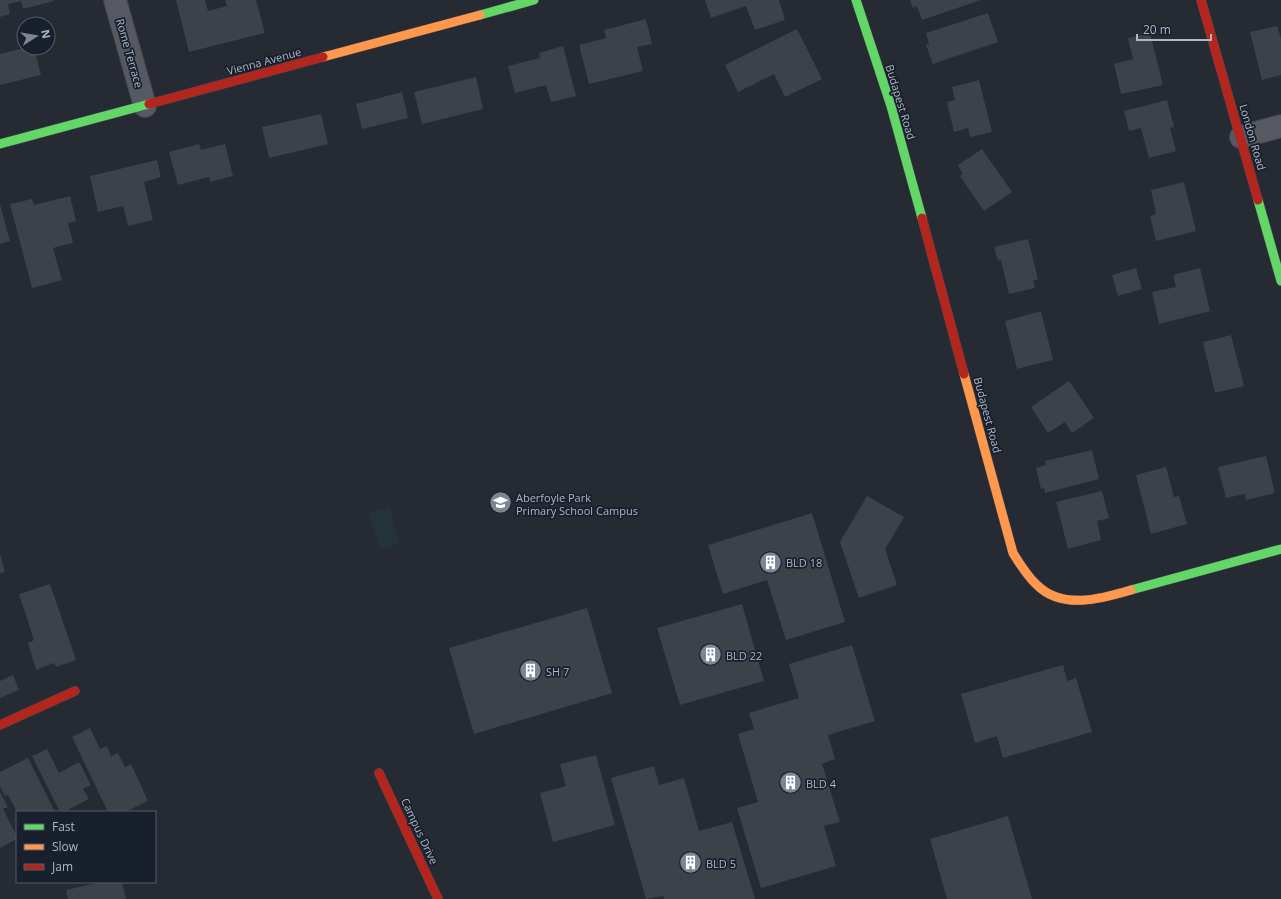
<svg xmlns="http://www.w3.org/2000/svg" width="1281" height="899" viewBox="0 0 1281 899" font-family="'Open Sans',sans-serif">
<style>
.green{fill:#233438}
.building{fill:#3d4149}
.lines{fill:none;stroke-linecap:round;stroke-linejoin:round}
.street-casing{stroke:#44464d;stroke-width:24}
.fast-casing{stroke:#44464d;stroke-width:10}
.slow-casing{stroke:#44464d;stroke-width:10}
.jam-casing{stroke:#44464d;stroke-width:10}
.street{stroke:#565961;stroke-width:22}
.fast{stroke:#63d668;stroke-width:9}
.slow{stroke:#ff974d;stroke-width:9}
.jam{stroke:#b3261e;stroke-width:9}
.labels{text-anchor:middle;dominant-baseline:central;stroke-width:3.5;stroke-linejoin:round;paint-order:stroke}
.street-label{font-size:11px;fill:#aeb5c5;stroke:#19202d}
.poi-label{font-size:11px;fill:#aeb5c5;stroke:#19202d;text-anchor:start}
</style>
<rect width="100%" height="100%" fill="#262a32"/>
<path class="green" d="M390,507l9,37 -19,6 -11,-38z"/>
<g class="building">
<path d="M0,0h54v1l-31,8 -2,-8 -13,3 2,10 -10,3z"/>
<path d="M176,0h29l3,11 19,-5 -2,-6h31l9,33 -76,19z"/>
<path d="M705,0h74l6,20 -30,10 -9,-24 -35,12z"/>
<path d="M910,0h71l-59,20 -5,-14 -4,2z"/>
<path d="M988,13l10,29 -65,22 -7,-19 3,-1 -3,-11z"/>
<path d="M646,19l6,25 -15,3 6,24 -54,13 -10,-39 27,-7 -2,-8z"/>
<path d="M1277,26l4,12v37l-19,5 -12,-48z"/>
<path d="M797,29l25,50 -37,18 -11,-23 -36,18 -13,-27z"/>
<path d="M1150,33l13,52 -42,9 -7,-30 19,-5 -5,-21z"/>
<path d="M563,46l13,50 -25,6 -5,-17 -31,8 -7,-27 32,-8 -1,-5z"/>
<path d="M24,48h10l7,27 -41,10v-31z"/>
<path d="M476,77l7,32 -61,15 -8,-32z"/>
<path d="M979,80l13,52 -22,5 -2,-9 -14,4 -7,-30 8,-2 -3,-13z"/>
<path d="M402,92l6,26 -46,11 -6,-25z"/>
<path d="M1167,100l7,27 -4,1 6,23 -27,7 -8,-30 -12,3 -5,-20z"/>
<path d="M321,114l7,30 -59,14 -7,-31z"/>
<path d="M199,144l2,6 24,-6 8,32 -23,6 -1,-5 -31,8 -9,-33z"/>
<path d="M982,149l30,43 -28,19 -24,-35 3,-2 -5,-9z"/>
<path d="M157,160l4,17 -17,5 9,38 -25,6 -5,-20 -25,6 -8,-36z"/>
<path d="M1184,182l12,49 -40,10 -6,-25 6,-2 -5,-24z"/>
<path d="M70,196l6,25 -8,2 5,20 -20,5 9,32 -30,8 -22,-84 22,-5 2,6z"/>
<path d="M0,204l10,37 -10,3z"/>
<path d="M1028,239l10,40 -5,2 2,7 -26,6 -8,-34 -3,1 -4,-14z"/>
<path d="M1136,268l6,21 -24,7 -6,-21z"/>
<path d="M1200,268l10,43 -51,13 -7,-32 24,-5 -3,-12z"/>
<path d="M1041,311l12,49 -36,9 -12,-48z"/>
<path d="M1231,335l13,51 -29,7 -12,-51z"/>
<path d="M1069,381l25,37 -22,15 -7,-11 -17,11 -17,-26z"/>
<path d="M1092,450l7,29 -54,14 -1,-5 -3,1 -5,-21 10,-3 -1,-4z"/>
<path d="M1266,456l9,37 -29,7 -1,-6 -19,4 -8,-31z"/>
<path d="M1166,467l8,30 5,-1 8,28 -36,10 -15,-59z"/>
<path d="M1102,491l7,27 -12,3 4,19 -33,9 -12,-47z"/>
<path d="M867,496l37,21 -19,32 12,36 -38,13 -19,-56z"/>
<path d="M812,513l33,109 -59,18 -19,-60 -44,14 -15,-49z"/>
<path d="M0,553l5,19 -5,1z"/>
<path d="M50,584l26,76 -20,7 -2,-4 -18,7 -8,-27 6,-3 -15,-46z"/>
<path d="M742,604l22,77 -84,24 -23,-77z"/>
<path d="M587,608l25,85 -138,41 -25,-86z"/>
<path d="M852,645l23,76 -47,14 7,24 -13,5 18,58 -16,4 12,40 -75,22 -24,-80 21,-6 -20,-68 16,-5 -5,-16 50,-15 -10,-34z"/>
<path d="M1063,665l4,16 9,-3 16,54 -89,26 -6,-22 -22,7 -14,-49z"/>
<path d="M13,675l6,15 -19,8v-17z"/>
<path d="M90,728l10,21 7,-3 4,10 7,-3 7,14 6,-3 17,37 -23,11h-17l-36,-75z"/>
<path d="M47,749l12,24 20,-11 12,23 -8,4 6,10 -25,13h-4l-28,-56z"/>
<path d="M596,755l19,70 -62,17 -13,-49 26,-7 -6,-22z"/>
<path d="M28,758l27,54h-38l-9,-17 -3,1 -5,-10v-14z"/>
<path d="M654,766l5,19 25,-7 15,53 33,-9 23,77h-91l-1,-3 -17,3 -35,-121z"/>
<path d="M0,792l8,15 -5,2 14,28v2l-17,9z"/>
<path d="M1008,816l24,83h-85l-17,-60z"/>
<path d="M102,882h20l4,17h-58l-2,-9z"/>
</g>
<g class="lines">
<defs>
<g id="street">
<path d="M115,0l30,106"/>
<path d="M1241,137l40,-11"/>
</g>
<g id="fast">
<path d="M856,0l35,106 31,112"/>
<path d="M480,15l54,-15"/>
<path d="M0,144l149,-40"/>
<path d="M1258,200l23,81"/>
<path d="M1131,590l150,-41"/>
</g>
<g id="slow">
<path d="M323,57l157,-42"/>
<path d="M964,374l49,179c7,11 14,23 24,32 25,25 64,14 94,5"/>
</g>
<g id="jam">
<path d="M1201,0l57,200"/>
<path d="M149,104l174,-47"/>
<path d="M922,218l42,156"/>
<path d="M0,725l75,-34"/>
<path d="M379,773l59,126"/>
</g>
</defs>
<use href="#street" class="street-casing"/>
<use href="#fast" class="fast-casing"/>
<use href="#slow" class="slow-casing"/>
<use href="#jam" class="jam-casing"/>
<use href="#street" class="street"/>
<use href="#fast" class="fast"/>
<use href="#slow" class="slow"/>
<use href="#jam" class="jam"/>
</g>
<defs>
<symbol id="school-disc" viewBox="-11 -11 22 22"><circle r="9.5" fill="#7e8492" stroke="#19202d"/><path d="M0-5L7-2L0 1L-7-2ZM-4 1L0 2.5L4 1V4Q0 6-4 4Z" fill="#fff"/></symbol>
<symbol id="building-disc" viewBox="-11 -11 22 22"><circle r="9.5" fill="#7e8492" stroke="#19202d"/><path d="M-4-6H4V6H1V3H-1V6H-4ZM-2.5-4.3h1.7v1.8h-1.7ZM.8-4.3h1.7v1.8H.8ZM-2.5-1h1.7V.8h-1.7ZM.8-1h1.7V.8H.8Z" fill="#fff"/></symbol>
</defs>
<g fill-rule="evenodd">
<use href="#school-disc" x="488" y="490" width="25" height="25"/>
<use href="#building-disc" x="758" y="550" width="25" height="25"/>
<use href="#building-disc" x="698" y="642" width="25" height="25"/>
<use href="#building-disc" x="518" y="658" width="25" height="25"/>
<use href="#building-disc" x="778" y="770" width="25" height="25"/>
<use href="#building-disc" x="678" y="850" width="25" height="25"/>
</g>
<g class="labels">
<g class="street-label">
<text transform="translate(130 53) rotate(74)">Rome Terrace</text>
<text transform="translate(264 61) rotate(-15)">Vienna Avenue</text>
<text transform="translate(901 102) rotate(73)">Budapest Road</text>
<text transform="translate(1253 137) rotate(74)">London Road</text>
<text transform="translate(988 415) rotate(75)">Budapest Road</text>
<text transform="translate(420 831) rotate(65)">Campus Drive</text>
</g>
<g class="poi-label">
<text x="516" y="497">Aberfoyle Park<tspan x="516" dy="13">Primary School Campus</tspan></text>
<text x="786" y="562">BLD 18</text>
<text x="726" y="655">BLD 22</text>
<text x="546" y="671">SH 7</text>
<text x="806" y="783">BLD 4</text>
<text x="706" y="863">BLD 5</text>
</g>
</g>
<rect x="16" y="811" width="140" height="72" fill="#19202d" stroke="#555c6a"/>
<rect x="24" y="824" width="20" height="6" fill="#63d668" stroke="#555c6a"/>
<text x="52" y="831" font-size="12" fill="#aeb5c5">Fast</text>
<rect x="24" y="844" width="20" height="6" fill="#ff974d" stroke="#555c6a"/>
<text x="52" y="851" font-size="12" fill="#aeb5c5">Slow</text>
<rect x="24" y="864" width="20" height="6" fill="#b3261e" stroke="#555c6a"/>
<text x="52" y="871" font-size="12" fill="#aeb5c5">Jam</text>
<g transform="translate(36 36) rotate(78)"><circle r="19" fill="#19202d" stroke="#555c6a"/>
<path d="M0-3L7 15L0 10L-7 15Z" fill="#7e8492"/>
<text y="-6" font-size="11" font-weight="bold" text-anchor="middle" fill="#aeb5c5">N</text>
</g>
<path d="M1137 34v6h74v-6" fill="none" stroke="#aeb5c5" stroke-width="2"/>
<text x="1143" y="34" font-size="12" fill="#aeb5c5" stroke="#19202d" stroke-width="3" paint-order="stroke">20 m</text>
</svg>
